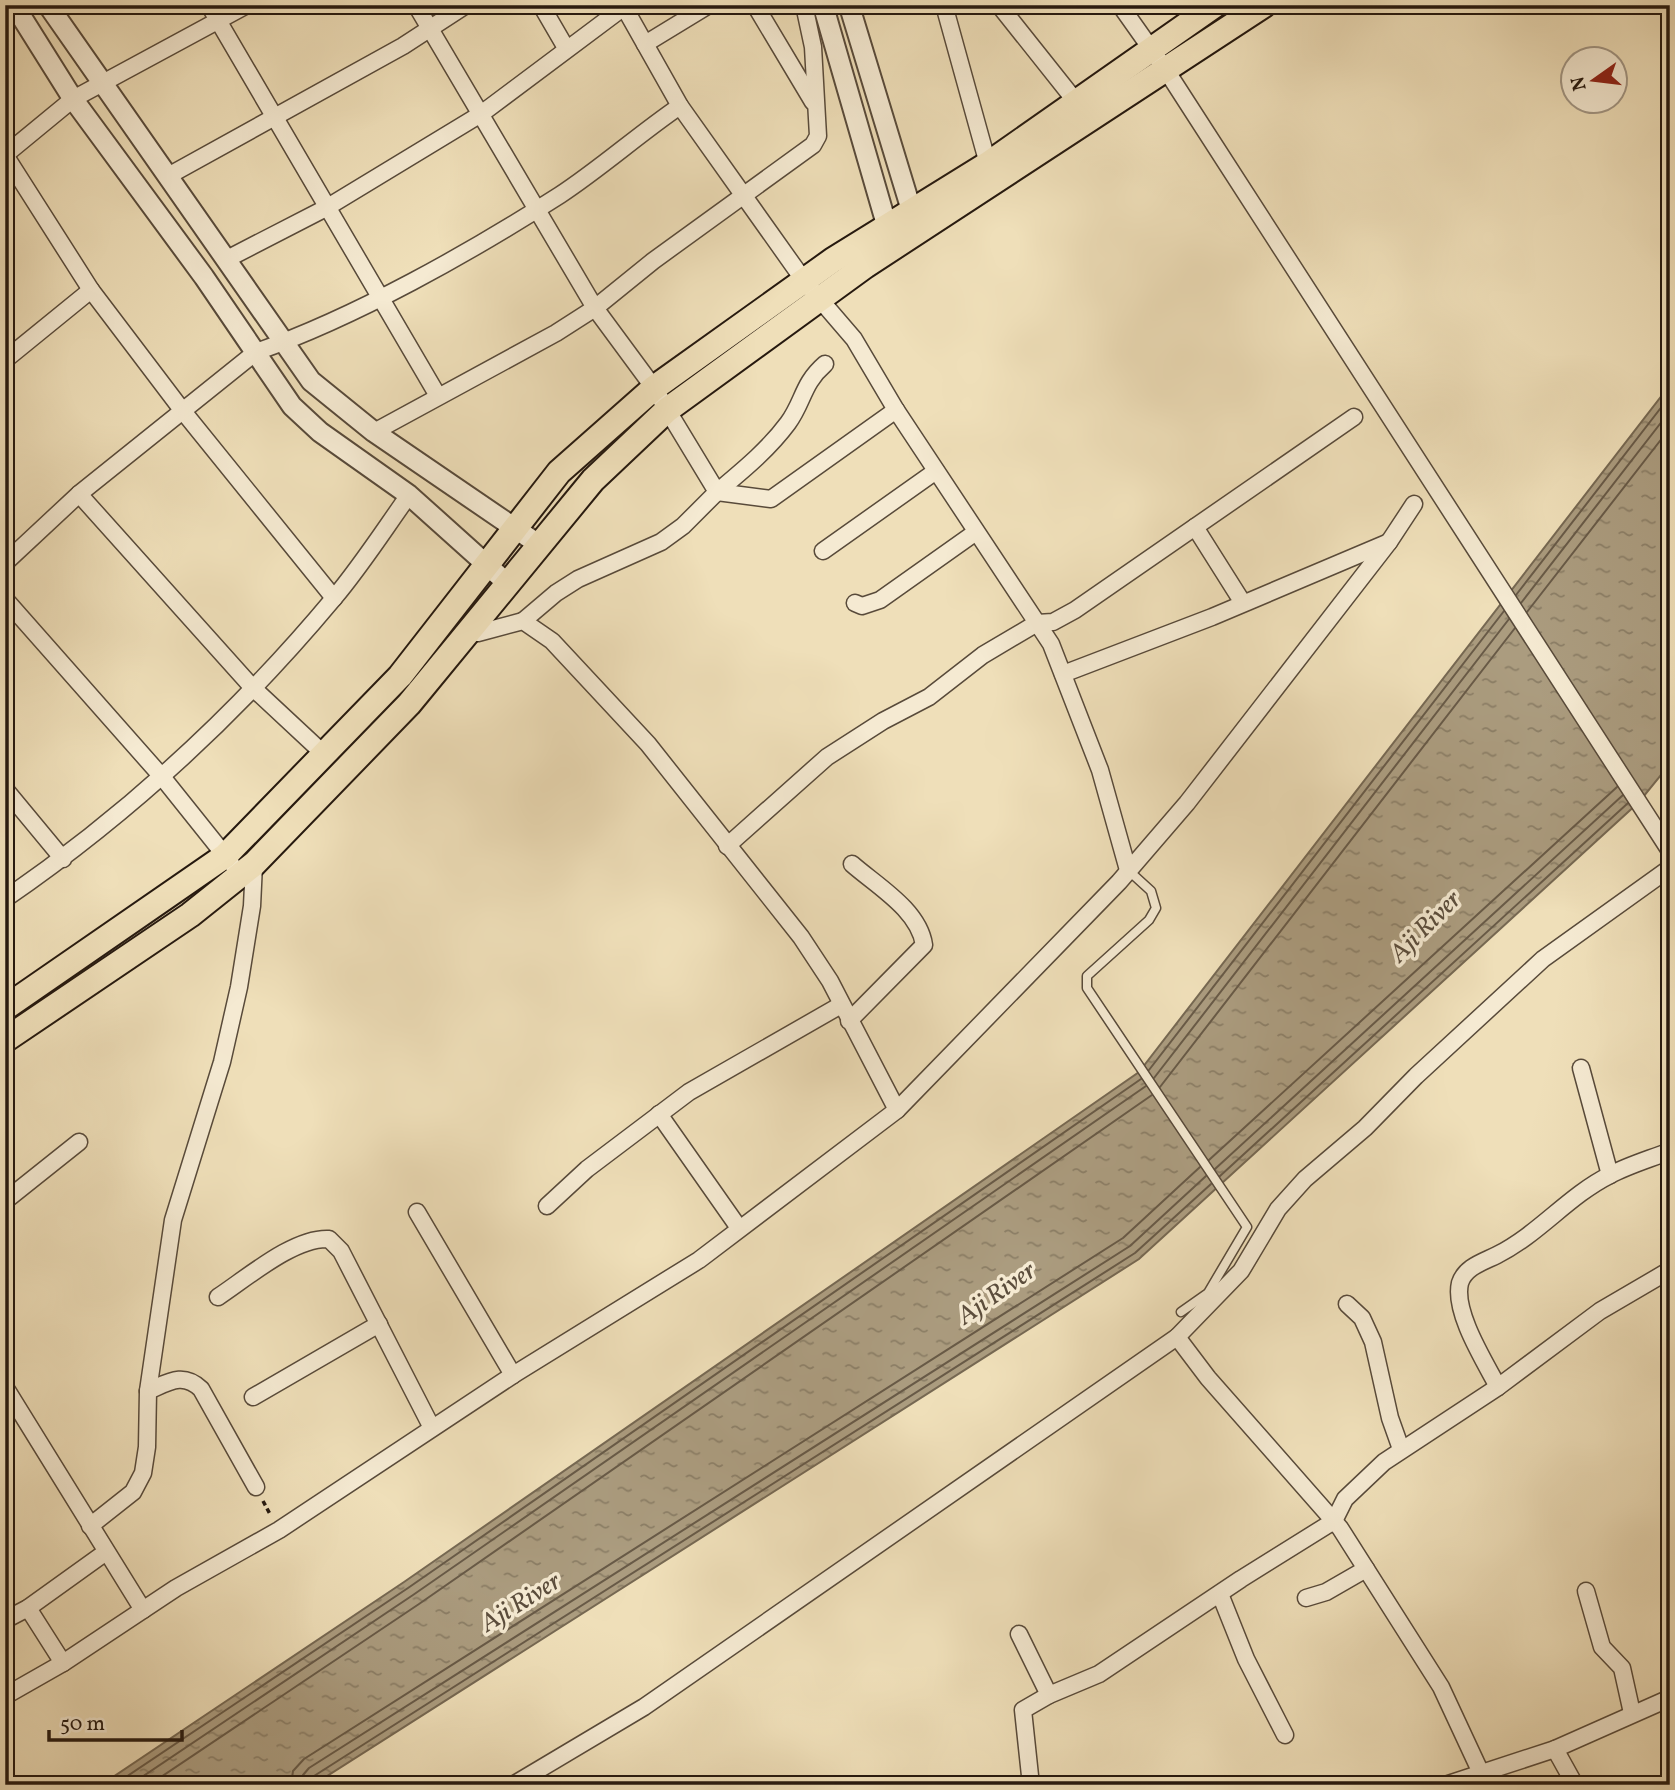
<svg xmlns="http://www.w3.org/2000/svg" width="1675" height="1790" viewBox="0 0 1675 1790" font-family="Vollkorn,serif">
<style>
.water{fill:url(#water-ripples);stroke:#766852;stroke-width:2}
.lines{fill:none;stroke-linecap:round;stroke-linejoin:round}
.shore{stroke:#685a47;stroke-width:2}
.service-casing{stroke:#584a3a;stroke-width:11}
.minor-casing{stroke:#584a3a;stroke-width:19}
.tertiary-casing{stroke:#584a3a;stroke-width:23}
.primary-casing{stroke:#26190f;stroke-width:28}
.path{stroke:#26190f;stroke-width:3.5;stroke-dasharray:5 3.5;stroke-linecap:butt}
.service{stroke:#f5ead2;stroke-width:8}
.minor{stroke:#f5ead2;stroke-width:16}
.tertiary{stroke:#f5ead2;stroke-width:19}
.primary{stroke:#efdfb9;stroke-width:24}
.labels{text-anchor:middle;dominant-baseline:central;stroke-width:7;stroke-linejoin:round;paint-order:stroke}
.water-label{font-size:26px;font-style:italic;fill:#5b4d3c;stroke:#f5ead2}
</style>
<defs>
<pattern id="water-ripples" width="26" height="14" patternUnits="userSpaceOnUse" patternTransform="scale(1.75)"><rect width="26" height="14" fill="#ab9c7f"/><path d="M2 4q2-2 4 0t4 0M15 11q2-2 4 0t4 0" fill="none" stroke="#8b7e66"/></pattern>
</defs>
<rect width="100%" height="100%" fill="#efdfb9"/>
<filter id="stains"><feTurbulence type="fractalNoise" baseFrequency=".00286" numOctaves="4"/><feColorMatrix values="0 0 0 0 .2 0 0 0 0 .09 0 0 0 0 .02 0 0 0 .5 -.17"/></filter>
<radialGradient id="worn" r=".72"><stop offset=".6" stop-color="#630" stop-opacity="0"/><stop offset="1" stop-color="#630" stop-opacity=".3"/></radialGradient>
<path class="water" d="M1670,385v379l-31,38 -500,457 -826,526h-212l303,-203 735,-510z"/>
<g class="lines">
<g class="shore">
<path d="M1516,595l154,-199"/>
<path d="M1521,603l149,-192"/>
<path d="M1527,612l143,-184"/>
<path d="M1149,1070l355,-459"/>
<path d="M1154,1078l355,-459"/>
<path d="M1160,1087l355,-459"/>
<path d="M1209,1160l408,-373"/>
<path d="M1215,1169l408,-374"/>
<path d="M1220,1176l408,-373"/>
<path d="M114,1785l294,-197 733,-509"/>
<path d="M130,1785l283,-190 733,-509"/>
<path d="M149,1785l270,-181 733,-509"/>
<path d="M291,1785l2,-14 11,-12 819,-521 77,-71"/>
<path d="M301,1785l2,-10 6,-7 821,-522 76,-70"/>
<path d="M310,1785l4,-9 821,-523 76,-69"/>
</g>
<defs>
<path id="service" d="M1128,870l23,21 5,17 -7,12 -62,56v12l160,239 -39,66 -27,19"/>
<g id="minor">
<path d="M209,5l229,391"/>
<path d="M416,5l179,303 59,80 63,104 -34,34 -22,16 -83,37 -22,14 -33,28"/>
<path d="M541,5l25,43"/>
<path d="M623,5l57,101 125,176 49,57 42,71 155,234 49,126 28,100"/>
<path d="M755,5l58,97"/>
<path d="M944,5l44,159"/>
<path d="M999,5l78,98"/>
<path d="M1120,5l46,65 504,781"/>
<path d="M645,44l64,-39"/>
<path d="M5,155l86,135 91,120 152,188"/>
<path d="M5,155l68,-56 174,-94"/>
<path d="M168,176l235,-130 63,-41"/>
<path d="M227,259l99,-51 155,-94 143,-107"/>
<path d="M5,360l86,-70"/>
<path d="M374,432l182,-99 39,-25 58,-47 160,-116 5,-9 -5,-89 -9,-42"/>
<path d="M717,492l54,7 125,-89"/>
<path d="M717,492c25,-21 51,-42 71,-69 16,-22 14,-39 37,-59"/>
<path d="M79,494l173,193 73,68"/>
<path d="M1195,527l48,76"/>
<path d="M823,551l113,-80"/>
<path d="M5,563l74,-69 177,-142c100,-35 215,-100 304,-157 41,-27 79,-61 120,-89"/>
<path d="M5,599l158,179 68,85"/>
<path d="M855,603l7,3 18,-6 96,-68"/>
<path d="M465,632l13,1 45,-12 29,20 96,103 153,193 29,44 67,129"/>
<path d="M1063,674l149,-57 177,-75"/>
<path d="M5,789l58,70"/>
<path d="M727,846l100,-89 56,-36 46,-24 54,-42 54,-32 16,-1 22,-12 279,-193"/>
<path d="M5,899c122,-84 234,-187 329,-301 27,-32 50,-68 75,-103"/>
<path d="M849,1021l75,-76c-5,-35 -47,-59 -72,-81"/>
<path d="M1581,1068l29,107"/>
<path d="M659,1114l80,114"/>
<path d="M5,1201l74,-59"/>
<path d="M547,1206l40,-37 102,-77 152,-87"/>
<path d="M417,1212l96,163"/>
<path d="M218,1297c29,-19 76,-60 111,-58l12,12 91,177"/>
<path d="M1347,1304l15,14 11,24 17,76 11,31"/>
<path d="M1177,1337l31,41 132,150 101,159 40,86"/>
<path d="M5,1387l138,223"/>
<path d="M1498,1387c-13,-25 -45,-75 -38,-104 5,-16 23,-21 37,-28 42,-21 71,-59 113,-80 19,-10 40,-16 60,-24"/>
<path d="M148,1391c21,-9 35,-19 53,-2l55,98"/>
<path d="M253,1397l126,-73"/>
<path d="M90,1526l43,-34 10,-19 4,-26 1,-56 25,-171 49,-158 17,-75 13,-81 2,-42"/>
<path d="M1586,1591l16,56 20,21 10,45"/>
<path d="M1220,1594l26,65 39,76"/>
<path d="M1306,1598l20,-6 40,-23"/>
<path d="M28,1608l35,55"/>
<path d="M5,1620l23,-12 78,-56"/>
<path d="M1019,1634l30,61"/>
<path d="M5,1696l58,-33 113,-75 103,-58 234,-155 186,-115 198,-150 222,-228 68,-79 202,-261 25,-38"/>
<path d="M1555,1749l20,36"/>
<path d="M513,1785l131,-78 533,-370 64,-66 37,-62 27,-30 60,-51 51,-52 127,-117 127,-91"/>
<path d="M1031,1785l-8,-75 26,-15 50,-21 142,-95 93,-58 11,-22 39,-37 114,-75 102,-76 70,-41"/>
<path d="M1445,1785l110,-36 115,-51"/>
</g>
<g id="tertiary">
<path d="M14,5l59,94 131,178 88,129 28,26 89,63 98,88"/>
<path d="M48,5l263,376 63,51 164,112"/>
<path d="M823,5l68,235"/>
<path d="M849,5l66,217"/>
</g>
<g id="primary">
<path d="M5,1008l220,-152 175,-180 159,-204 95,-84 179,-128 155,-96 227,-159"/>
<path d="M5,1040l185,-125 64,-51 155,-160 184,-224 74,-70 198,-144 399,-261"/>
</g>
</defs>
<use href="#service" class="service-casing"/>
<use href="#minor" class="minor-casing"/>
<use href="#tertiary" class="tertiary-casing"/>
<use href="#primary" class="primary-casing"/>
<path class="path" d="M263,1501l8,15"/>
<use href="#service" class="service"/>
<use href="#minor" class="minor"/>
<use href="#tertiary" class="tertiary"/>
<use href="#primary" class="primary"/>
</g>
<g class="labels">
<g class="water-label">
<text transform="translate(1426 927) rotate(-45)">Aji River</text>
<text transform="translate(997 1294) rotate(-35)">Aji River</text>
<text transform="translate(521 1603) rotate(-32)">Aji River</text>
</g>
</g>
<rect width="1675" height="1790" fill="none" stroke="#efdfb9" stroke-width="28"/>
<rect x="7" y="7" width="1661" height="1776" fill="none" stroke="#26190f" stroke-width="3.5"/>
<rect x="14" y="14" width="1647" height="1762" fill="none" stroke="#26190f" stroke-width="2"/>
<g transform="translate(1594 80) rotate(256)"><circle r="33" fill="#f5ead2" stroke="#a29684" stroke-width="2"/>
<path d="M0-5L12 26L0 18L-12 26Z" fill="#8f2418"/>
<text y="-10" font-size="19" font-weight="bold" text-anchor="middle" fill="#26190f">N</text>
</g>
<path d="M49 1730v10h133v-10" fill="none" stroke="#26190f" stroke-width="3.5"/>
<text x="60" y="1730" font-size="21" fill="#26190f" stroke="#f5ead2" stroke-width="5" paint-order="stroke">50 m</text>
<rect width="100%" height="100%" filter="url(#stains)"/>
<rect width="100%" height="100%" fill="url(#worn)"/>
</svg>
